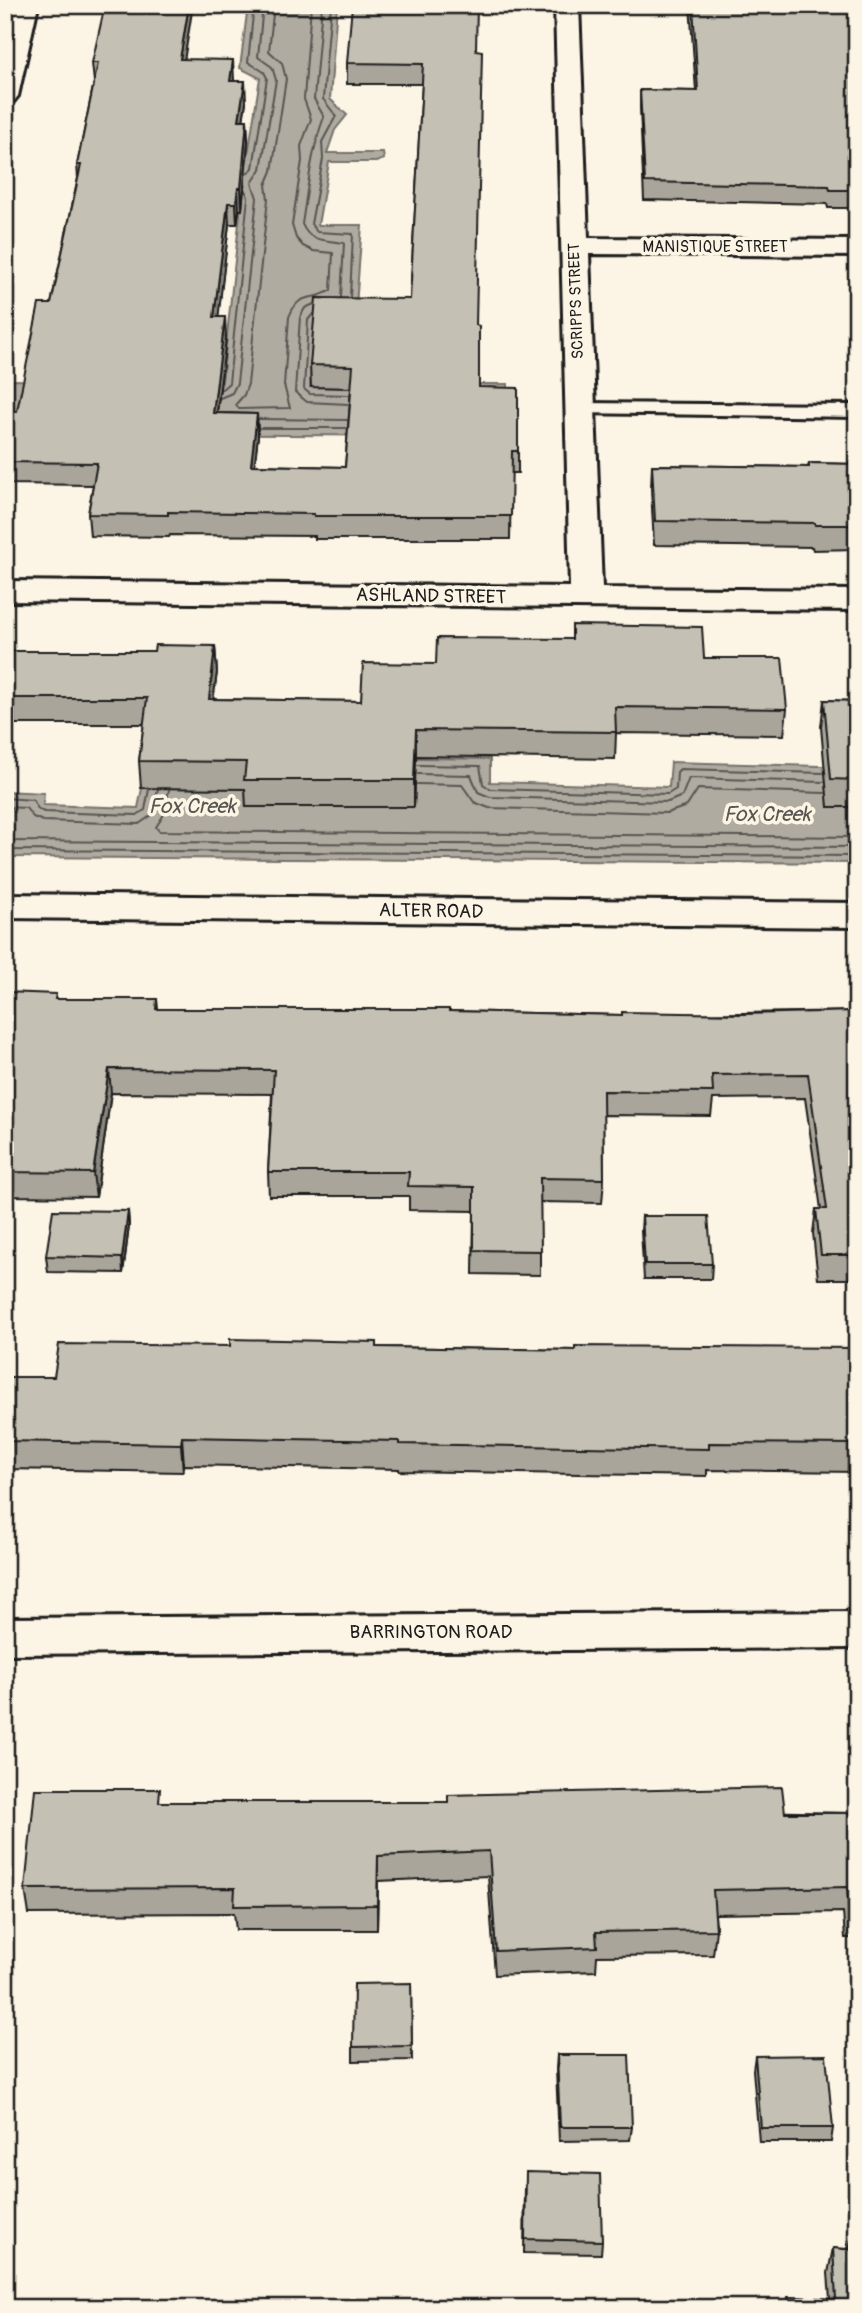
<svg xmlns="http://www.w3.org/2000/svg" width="862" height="2313" viewBox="0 0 862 2313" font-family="Pangolin,sans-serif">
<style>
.water{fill:#b0aba1;stroke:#75726c;stroke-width:2}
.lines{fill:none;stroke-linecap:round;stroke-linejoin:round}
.shore{stroke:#575551;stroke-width:2}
.lane-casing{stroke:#1c1c1c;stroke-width:6}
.street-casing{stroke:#1c1c1c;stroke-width:6}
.lane{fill:#fcf5e5;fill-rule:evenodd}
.street{fill:#fcf5e5;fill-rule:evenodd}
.wall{fill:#a9a59a;stroke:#1c1c1c;stroke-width:2}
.shaded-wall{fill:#89867d;stroke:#1c1c1c;stroke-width:2}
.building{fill:#c4c0b3;stroke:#1c1c1c;stroke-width:2}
.labels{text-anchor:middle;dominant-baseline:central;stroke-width:7;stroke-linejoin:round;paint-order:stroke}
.far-street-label{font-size:16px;fill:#1c1c1c;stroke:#fcf5e5}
.street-label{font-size:19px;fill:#1c1c1c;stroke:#fcf5e5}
.water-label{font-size:21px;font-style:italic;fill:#575551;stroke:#fcf5e5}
</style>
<rect width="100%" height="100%" fill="#fcf5e5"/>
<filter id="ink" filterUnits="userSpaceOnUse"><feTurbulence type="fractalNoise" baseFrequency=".0143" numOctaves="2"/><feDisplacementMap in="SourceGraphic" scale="14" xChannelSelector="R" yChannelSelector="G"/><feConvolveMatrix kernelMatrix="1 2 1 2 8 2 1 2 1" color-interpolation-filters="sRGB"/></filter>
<g filter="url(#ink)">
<g class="water">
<path d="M248,5h89l-7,94 17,16 -12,15 -8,23h56l1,6 -8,3h-47l-11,63h44l-7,95h-40l-5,67 79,1 1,-4h118l-2,25 -57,27 -444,-3v-53l217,2 20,-187 -12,-28h16l14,-89 -20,-10z"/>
<path d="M149,754l341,5v23l179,5 2,-25 186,5v96l-852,-6v-66l39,2 -1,12 95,3z"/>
</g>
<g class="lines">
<g class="shore">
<path d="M274,5l-5,46 13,12 4,16 -14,92 -6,14 2,14 -20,185 -4,11 -8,9 3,5 51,-1 -6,-23 5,-68c11,-28 24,-14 42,-27l2,-37 -20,-2 -10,-5 -7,-8 -4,-13 10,-64 -1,-15 10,-27 -7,-20 7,-94"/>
<path d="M322,5l-8,94 10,18c-13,35 -16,70 -22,107 8,20 24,15 42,19l-3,54"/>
<path d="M331,5l-8,94 13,17 -14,26 1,17 -12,65 6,8 36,2 -3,63"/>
<path d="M246,174l7,-6 14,-90 -3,-6 -16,-10 6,-57"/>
<path d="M314,304l-9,4 -5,9 -5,75 12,10 41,2"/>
<path d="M313,314l-5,6 -4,69 6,5 39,1"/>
<path d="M222,389l7,-6 19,-186 -3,-7"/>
<path d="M220,398l12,-5 5,-10 20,-185 -5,-15 9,-14 15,-89 -4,-13 -14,-10 5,-52"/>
<path d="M259,419l88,1"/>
<path d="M260,428h86"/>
<path d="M418,765l62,1 3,18 7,5 178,5 8,-5 1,-17 3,-3 143,4"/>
<path d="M418,774l53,1 7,17 12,5 178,5 14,-6 7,-18 135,4"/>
<path d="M417,784l45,1 12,17 15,6 178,5 20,-7 11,-17 127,4"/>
<path d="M169,790l-6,26 -7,11 3,4 698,6"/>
<path d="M5,798l28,2 5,9 6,3 93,3 8,-5 4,-21"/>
<path d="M5,807l21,1 7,9 10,4 96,3 13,-9 6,-26"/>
<path d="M5,841l852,6"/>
<path d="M5,850l852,6"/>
</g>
<defs>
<path id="lane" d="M580,403l277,2v12l-284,-4 -2,-4z"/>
<g id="street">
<path d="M14,5h24l-20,91 -4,5 -9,3v-64z"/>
<path d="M555,5h24l9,233 269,2v16l-268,-2 13,334 255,2v20l-852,-9v-20l565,6z"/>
<path d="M5,894l852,9v24l-852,-9z"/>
<path d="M857,1612v36l-852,6v-36z"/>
</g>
</defs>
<use href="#lane" class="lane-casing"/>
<use href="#street" class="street-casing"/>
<use href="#lane" class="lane"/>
<use href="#street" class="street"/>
</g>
<g class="wall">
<path d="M690,5h167v203h-29l-1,-4 -183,-4 -4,-92v-18l56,1z"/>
<path d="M476,50v275l3,62 39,64v22h-7l-1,66h-195v-3l-145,-1 -1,2 -79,-1 -2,-22 5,-29 -88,-1v-73h12l34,-107 27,-126 -1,-13 17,-83 -2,-19 92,-4 50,22 12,21 -3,18h4l1,21 -6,69h-3l-2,14h-8l-11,93 8,21 -9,75 40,1 1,22 -4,29 91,2 6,-79 -40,-1 -1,-22 100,-66 12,-215h-75v-21z"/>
<path d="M857,358v45l-3,-21z"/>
<path d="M809,463l48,1v85l-44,1 -1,-3 -158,-2 -3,-56 1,-24 156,2z"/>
<path d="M572,625l132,33 83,51 -3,26 -168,-2 -1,26 -199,-3 -2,51h-168l-1,-18 -104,-1 -2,-27 5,-37h-139v-52l210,-26 2,26 -4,27 148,2 75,-37 136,-25z"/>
<path d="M824,700l33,1v106h-29l-7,-80z"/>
<path d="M5,992l52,7h100l1,10 291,2 173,4 235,-4v268h-39l-5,-46 3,-24h5l-16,-111 -92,1 -2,17 -108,-1 1,64 -2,24 -62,-1v73l-67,-1 1,-63 -65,-1v-14h-140l-1,-24 4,-78 -161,-1 -15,104 -91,-1z"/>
<path d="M128,1211l1,15 -6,47 -75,-1 -2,-16z"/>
<path d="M642,1216l70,48 -1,15h-67l-3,-48z"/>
<path d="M230,1346l147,1 197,3 283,-2v124l-150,-2v6l-308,-5v-2l-215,-4 -1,7 -178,-3v-92h49z"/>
<path d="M162,1802l695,11v125h-12l-2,-26 -128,2 1,16 -3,25 -116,1 -1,15 -101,4 -7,-99 -110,5 -1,49h-141l-2,-17 -205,1 -4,-25z"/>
<path d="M411,1983l1,77 -59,1v-14z"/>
<path d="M557,2055l75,72 -2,13 -71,1 -3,-72z"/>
<path d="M755,2056l78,72 -2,14h-72l-6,-72z"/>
<path d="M525,2186l77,55 -1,13 -77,-1z"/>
<path d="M852,2234l5,74h-71l2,-11 42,2 -2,-26 5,-25 16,1z"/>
</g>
<g class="shaded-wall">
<path d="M189,5h4l-12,75 -1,-21z"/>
<path d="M233,60l1,20 -3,22 -1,-21z"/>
<path d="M245,81l1,21 -6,39 -1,-21z"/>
<path d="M247,120l1,21 -6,69 -1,-22z"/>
<path d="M238,188l1,22 -2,14 -1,-21z"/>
<path d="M228,203l1,21 -13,114 -2,-21z"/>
<path d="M225,317l1,21 -12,97 -1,-22z"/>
<path d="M257,414l1,22 -6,51 -1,-22z"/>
<path d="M215,646l2,26 -7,53 -1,-26z"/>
<path d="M416,730v26l-2,51v-27z"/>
<path d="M109,1069l2,24 -15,104 -3,-24z"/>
<path d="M128,1211l1,15 -6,47 -1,-15z"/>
<path d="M182,1437l2,28 -1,7 -2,-28z"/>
<path d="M378,1856v25l-1,49v-25z"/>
</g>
<g class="building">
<path d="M105,5h84l-9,54 53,1 -3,21h15l-6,39h8l-6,68h-3l-2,15h-8l-14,114h11l-12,96 44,1 -6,51 94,2 8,-101 -43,-1 6,-67 94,1 13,-235 -76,-1 5,-58h125l-1,45 6,1 -6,274 3,1v61l39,1v63h-6l-1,65h-197v-2l-146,-2v3l-80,-1 9,-51 -92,-1v-51h12l22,-107h12l30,-139h-4l21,-102h-6z"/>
<path d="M693,5h164v185h-27l-1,-4 -184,-4 -5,-92 58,1z"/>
<path d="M809,463l48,1v61h-42v-2l-160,-2 -3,-56 157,2z"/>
<path d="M572,625l130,2 2,31h78l5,51 -172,-2 1,25 -200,-2 -2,50h-170l2,-18 -107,-1 8,-63h-142v-26l3,-21h146l1,-6 60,1 -6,53 152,2 2,-38 73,1 1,-26 135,1z"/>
<path d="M824,700l33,1v79l-26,-1z"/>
<path d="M5,992l51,2 -1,5h102l-1,10h293v2l173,4v-3l121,2 114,-3v244h-36l-5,-46h11l-19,-135 -96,1 1,17 -110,-1 1,88 -64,-1 1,73 -67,-1v-63l-66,-1 1,-14h-141l6,-102 -165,-1 -16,104 -88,-1z"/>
<path d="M53,1210l75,1 -6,47 -76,-2z"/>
<path d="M642,1216h66l4,48h-67z"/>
<path d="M230,1339l147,3v5l198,3v-4l282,2v96l-148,-1v6l-310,-5v-3l-217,-4 -1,7 -176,-3v-64h49l5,-33 171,2z"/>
<path d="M782,1787l3,26h72v100h-8l-2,-26 -134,3 3,40 -120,2 1,15 -101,4 -7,-100 -111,5 -1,49 -143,1 1,-18 -210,1 10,-100h125l-1,13h289v-7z"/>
<path d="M411,1983l1,63 -59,1 1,-63z"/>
<path d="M557,2055h72l3,72h-72z"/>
<path d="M826,2055l7,73h-72l-6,-72z"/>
<path d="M526,2172l74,2 2,67 -77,-2z"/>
<path d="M852,2234h5v74h-69v-11l48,2 -3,-51 20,2z"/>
</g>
</g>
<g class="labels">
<g class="far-street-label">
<text x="715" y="247">MANISTIQUE STREET</text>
<text transform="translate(576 301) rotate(-92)">SCRIPPS STREET</text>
</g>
<g class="street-label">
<text transform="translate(431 596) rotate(1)">ASHLAND STREET</text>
<text transform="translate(431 911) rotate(1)">ALTER ROAD</text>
<text x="431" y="1632">BARRINGTON ROAD</text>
</g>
<g class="water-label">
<text x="192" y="806">Fox Creek</text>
<text x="767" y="814">Fox Creek</text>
</g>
</g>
<rect width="862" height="2313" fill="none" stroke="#fcf5e5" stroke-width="28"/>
<rect x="14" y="14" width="834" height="2285" fill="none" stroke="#1c1c1c" stroke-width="2.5" filter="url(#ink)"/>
</svg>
